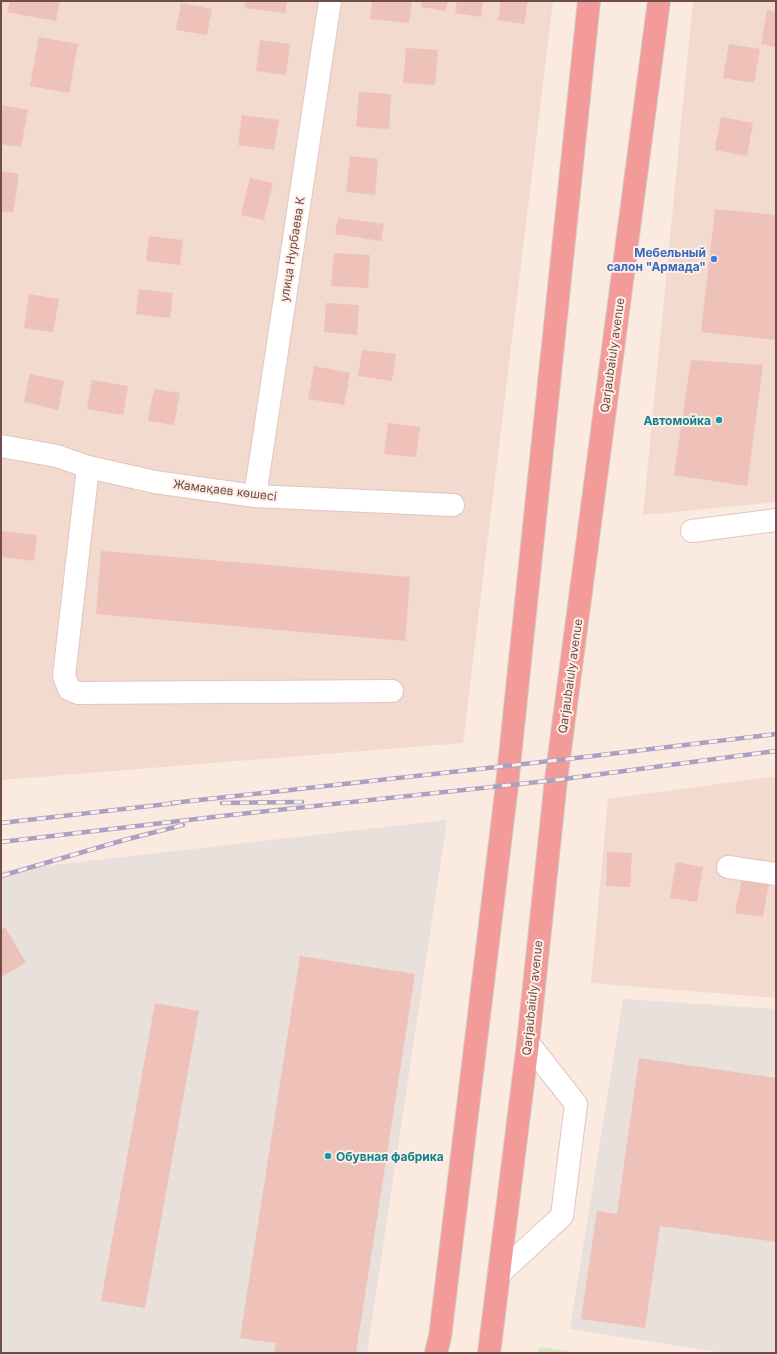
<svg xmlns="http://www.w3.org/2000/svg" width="777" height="1354" viewBox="0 0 777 1354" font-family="Inter,sans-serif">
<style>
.residential{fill:#f2dacf}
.industrial{fill:#e9dfdb}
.green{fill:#d9e7c0}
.building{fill:#eec1b9}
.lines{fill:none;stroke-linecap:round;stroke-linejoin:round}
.minor-casing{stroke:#e0c6c0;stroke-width:24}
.highway-casing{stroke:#d4cac8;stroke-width:24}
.minor{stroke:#fff;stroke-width:22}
.highway{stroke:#f29b99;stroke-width:22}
.rail-casing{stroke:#aaa0c2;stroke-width:4.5}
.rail{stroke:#feeee6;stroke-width:3;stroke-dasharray:9;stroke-linecap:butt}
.shop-dot{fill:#3f7fe0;stroke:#feeee6;stroke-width:1.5}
.culture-dot{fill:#0f9aa8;stroke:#feeee6;stroke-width:1.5}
.labels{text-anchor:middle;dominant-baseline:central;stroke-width:4;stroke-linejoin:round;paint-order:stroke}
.street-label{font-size:12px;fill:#6f4d49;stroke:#feeee6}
.shop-label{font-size:12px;font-weight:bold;fill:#366cbe;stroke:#feeee6;text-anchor:end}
.culture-label{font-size:12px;font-weight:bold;fill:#0d838f;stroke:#feeee6;text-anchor:end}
</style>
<rect width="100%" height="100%" fill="#faeae0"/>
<g class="residential">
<path d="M1,1h552l-90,742 -462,37z"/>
<path d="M693,1h83v501l-133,13z"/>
<path d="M776,776v222l-185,-15 17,-184z"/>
</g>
<g class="industrial">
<path d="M447,820l-80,533h-366v-482z"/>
<path d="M623,999l153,10v344h-52l-154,-24z"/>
</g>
<path class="green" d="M539,1347l39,6h-40z"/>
<g class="building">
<path d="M10,1h50l-4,20 -49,-9z"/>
<path d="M245,1h42l-2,12 -40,-5z"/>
<path d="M372,1h40l-3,22 -39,-4z"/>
<path d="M422,1h26l-2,10 -25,-4z"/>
<path d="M457,1h26l-2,16 -26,-4z"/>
<path d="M501,1h27l-4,23 -26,-4z"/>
<path d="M181,3l31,6 -5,26 -31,-5z"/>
<path d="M767,10l9,2v35l-15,-3z"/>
<path d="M39,37l39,7 -9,49 -39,-7z"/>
<path d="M260,40l30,4 -4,31 -30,-4z"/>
<path d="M729,44l31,5 -6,34 -31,-5z"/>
<path d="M406,48l32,2 -3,35 -32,-2z"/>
<path d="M359,92l32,2 -2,35 -33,-2z"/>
<path d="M1,105l27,5 -7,37 -20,-3z"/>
<path d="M242,115l37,5 -5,30 -36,-5z"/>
<path d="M721,117l32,6 -6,33 -32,-6z"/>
<path d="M350,156l28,3 -3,36 -29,-3z"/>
<path d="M1,171l18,3 -6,39 -12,-2z"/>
<path d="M250,178l23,5 -9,37 -23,-5z"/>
<path d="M715,209l61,6v125l-75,-8z"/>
<path d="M338,218l46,6 -3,17 -46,-7z"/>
<path d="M149,236l34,4 -3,25 -34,-4z"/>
<path d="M334,253l36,2 -2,33 -37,-2z"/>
<path d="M139,289l34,4 -3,25 -34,-4z"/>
<path d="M29,294l30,5 -6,33 -29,-4z"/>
<path d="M326,303l33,2 -2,30 -33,-3z"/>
<path d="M362,350l34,4 -4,27 -34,-5z"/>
<path d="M691,360l72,5 -16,121 -73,-11z"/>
<path d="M314,366l36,7 -6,32 -36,-6z"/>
<path d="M30,374l34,7 -6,29 -34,-8z"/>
<path d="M92,380l36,6 -5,29 -36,-6z"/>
<path d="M154,389l26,4 -6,32 -26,-4z"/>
<path d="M388,423l32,4 -4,30 -32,-3z"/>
<path d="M2,531l35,4 -3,26 -33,-4z"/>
<path d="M101,551l309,26 -5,64 -309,-27z"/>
<path d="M607,852l25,1 -2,34 -24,-1z"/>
<path d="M676,862l27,5 -6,35 -27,-4z"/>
<path d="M742,878l27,4 -6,35 -28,-4z"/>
<path d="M5,927l21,36 -25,14v-47z"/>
<path d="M300,956l115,18 -59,379h-82l2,-10 -36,-5z"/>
<path d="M155,1003l44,8 -54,297 -44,-7z"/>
<path d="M639,1058l137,20v164l-116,-16 -15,102 -64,-9 16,-108 20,3z"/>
</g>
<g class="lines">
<defs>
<g id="minor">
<path d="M1,446l56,10 31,11 67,15 100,14 198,9"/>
<path d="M88,467l-24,209 5,13 9,4 314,-2"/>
<path d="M255,496l75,-495"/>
<path d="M692,531l84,-11"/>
<path d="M728,867l48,7"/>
<path d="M499,1274l63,-58 14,-112 -48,-61"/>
</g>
<g id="highway">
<path d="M436,1353l4,-16 67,-552 82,-784"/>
<path d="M489,1353l39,-310 28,-263 103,-779"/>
</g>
</defs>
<use href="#minor" class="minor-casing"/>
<use href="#highway" class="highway-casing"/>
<use href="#minor" class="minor"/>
<use href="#highway" class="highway"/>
<defs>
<g id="rail">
<path d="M172,803l387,-43 217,-26"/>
<path d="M222,803l80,-1"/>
<path d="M1,823l175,-20"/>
<path d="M1,842l221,-26 334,-36 220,-29"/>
<path d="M1,876l123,-36 59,-15"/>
</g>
</defs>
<use href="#rail" class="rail-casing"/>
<use href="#rail" class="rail"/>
</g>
<circle class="shop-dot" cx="714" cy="259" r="4"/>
<g class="culture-dot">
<circle cx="719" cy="420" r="4"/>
<circle cx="328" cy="1156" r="4"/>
</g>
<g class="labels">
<g class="street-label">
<text transform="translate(292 249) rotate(-81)">улица Нурбаева К</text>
<text transform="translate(612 355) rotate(-82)">Qarjaubaiuly avenue</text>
<text transform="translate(225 490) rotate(7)">Жамақаев көшесі</text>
<text transform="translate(570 676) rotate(-82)">Qarjaubaiuly avenue</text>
<text transform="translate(532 998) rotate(-84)">Qarjaubaiuly avenue</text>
</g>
<g class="shop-label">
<text x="706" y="252">Мебельный<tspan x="706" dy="14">салон "Армада"</tspan></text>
</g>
<g class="culture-label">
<text x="711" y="420">Автомойка</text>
<text x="336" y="1156" text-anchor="start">Обувная фабрика</text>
</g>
</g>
<rect width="777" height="1354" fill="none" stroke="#6f4d49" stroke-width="4"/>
</svg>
